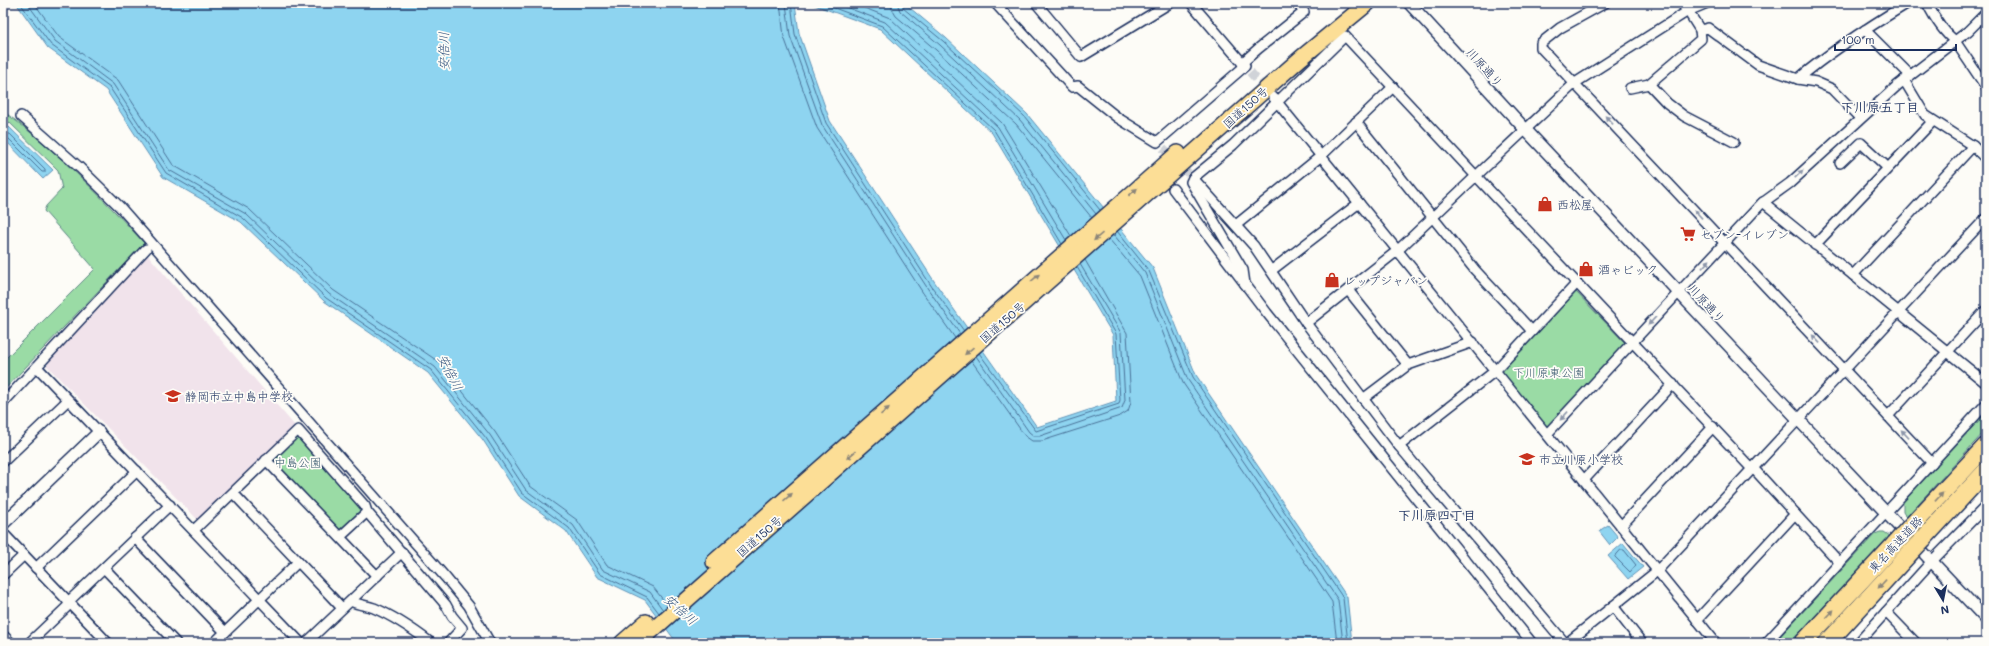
<svg xmlns="http://www.w3.org/2000/svg" width="1989" height="646" viewBox="0 0 1989 646" font-family="Mali,'Klee One',sans-serif">
<style>
.built{fill:#f1e3eb}
.green{fill:#9adba5;stroke:#5a8582}
.water{fill:#8ed4f0;stroke:#6092b6}
.lines{fill:none;stroke-linecap:round;stroke-linejoin:round}
.shore{stroke:#497198;stroke-width:1}
.minor-tunnel{stroke:#d0d3d8;stroke-width:9;stroke-dasharray:9 4.5;stroke-linecap:butt}
.minor-casing{stroke:#1b2f5e;stroke-width:12}
.tertiary-casing{stroke:#1b2f5e;stroke-width:14}
.trunk-casing{stroke:#1b2f5e;stroke-width:18}
.motorway-casing{stroke:#1b2f5e;stroke-width:20}
.minor{stroke:#fdfcf7;stroke-width:9}
.tertiary{stroke:#fdfcf7;stroke-width:11}
.trunk{stroke:#fcde96;stroke-width:15}
.motorway{stroke:#fcde96;stroke-width:17}
.motorway-bridge-casing{stroke:#1b2f5e;stroke-width:20;stroke-linecap:butt}
.motorway-bridge{stroke:#fcde96;stroke-width:17}
.oneway{fill:#8c96aa}
.oneway2{fill:#8c867a}
.labels{text-anchor:middle;dominant-baseline:central;stroke-width:3.5;stroke-linejoin:round;paint-order:stroke}
.street-label{font-size:12px;fill:#1b2f5e;stroke:#fdfcf7}
.poi-label{font-size:12px;fill:#1b2f5e;stroke:#fdfcf7;text-anchor:start}
.park-label{font-size:12px;fill:#3b5a70;stroke:#fdfcf7}
.water-label{font-size:13px;font-style:italic;fill:#385882;stroke:#fdfcf7}
.neighbourhood-label{font-size:13px;font-weight:bold;fill:#1b2f5e;stroke:#fdfcf7}
</style>
<rect width="100%" height="100%" fill="#fdfcf7"/>
<filter id="ink" filterUnits="userSpaceOnUse"><feTurbulence type="fractalNoise" baseFrequency=".025" numOctaves="2"/><feDisplacementMap in="SourceGraphic" scale="8" xChannelSelector="R" yChannelSelector="G"/><feConvolveMatrix kernelMatrix="1 2 1 2 8 2 1 2 1" color-interpolation-filters="sRGB"/></filter>
<g filter="url(#ink)">
<path class="built" d="M147,254l148,172 -97,94 -151,-154v-4z"/>
<g class="green">
<path d="M3,111c52,38 98,85 141,132l-141,148v-30l92,-92 -51,-58 2,-5 16,-17 -4,-19 -49,-48 -6,6z"/>
<path d="M1576,292l49,51 -79,85 -45,-54v-4z"/>
<path d="M1986,413v17l-80,87 -3,-5v-10z"/>
<path d="M297,437l3,1 63,70v4l-20,19h-5l-64,-68 -1,-4z"/>
<path d="M1880,532h4l6,4 -100,107h-16l101,-109z"/>
</g>
<g class="water">
<path d="M16,3h779l4,30 31,88 106,163 101,143 79,-26 -3,-66 -121,-202 -112,-104 -71,-26h95l42,35 81,76 126,154 43,107 151,222 5,46h-675l-32,-43 -48,-23 -31,-46 -47,-35 -36,-56 -55,-67 -104,-72 -83,-79 -78,-45 -57,-87 -58,-42z"/>
<path d="M9,127l44,43 -10,9 -40,-41v-5z"/>
<path d="M1608,525l10,12 -8,8 -11,-14z"/>
<path d="M1623,543l20,24 -15,12 -20,-23z"/>
</g>
<g class="lines">
<g class="shore">
<path d="M20,3l31,42 59,43 56,85 77,45 83,80 105,72 55,68 36,55 47,35 31,46 47,23 12,16"/>
<path d="M27,3l28,38 58,43 56,86 77,44 83,80 106,73 55,68 36,55 47,35 30,45 47,22 13,18"/>
<path d="M34,3l25,34 59,43 55,85 76,44 84,81 106,72 56,70 35,54 47,34 30,45 46,22 15,19"/>
<path d="M780,3l4,34 33,91 106,165 32,45"/>
<path d="M786,3l4,33 32,89 106,164 32,45"/>
<path d="M791,3l4,31 31,89 106,164 32,44"/>
<path d="M821,3l61,23 112,104 68,114"/>
<path d="M835,3l50,19 113,105 68,113"/>
<path d="M852,3l38,15 112,105 69,113"/>
<path d="M891,3l1,6 4,7 40,34 80,74 76,94"/>
<path d="M897,3l3,8 40,34 80,75 76,94"/>
<path d="M902,3l1,5 40,33 81,75 76,94"/>
<path d="M7,134h3l35,35v3h-3l-35,-35z"/>
<path d="M1117,231l32,40 44,106 150,221 5,45"/>
<path d="M1114,235l31,38 43,107 150,220 5,43"/>
<path d="M1109,239l31,37 43,107 149,219 5,41"/>
<path d="M979,353l57,78 83,-27 1,-4 -4,-66 -39,-67"/>
<path d="M976,356l53,76 5,4h6l82,-28 3,-8 -4,-67 -41,-69"/>
<path d="M971,360l54,76 7,5h10l78,-25 8,-5 3,-9 -4,-69 -42,-73"/>
<path d="M1621,550h3l12,15 -6,7 -15,-15z"/>
</g>
<g class="minor-tunnel">
<path d="M1250,72l19,21"/>
<path d="M1163,148l27,27"/>
</g>
<defs>
<g id="minor">
<path d="M995,3l77,84 6,-1 40,32 39,24 88,-76 -54,-63"/>
<path d="M1036,3l45,54 89,-54"/>
<path d="M1605,3l-45,25 -19,15v5l391,415"/>
<path d="M1927,3c7,14 15,28 28,38l31,46"/>
<path d="M1700,30l8,-2 50,37 40,14 18,3 16,7 28,29"/>
<path d="M1865,30l45,45"/>
<path d="M1242,63l17,-15 45,-36 -7,-9"/>
<path d="M1798,79c34,-29 72,-53 110,-76"/>
<path d="M1904,80l21,35 48,31 13,13"/>
<path d="M1649,84l18,19 17,13 50,26"/>
<path d="M1630,88l19,-4 52,-45 -1,-9 -12,-19"/>
<path d="M1273,97l443,546"/>
<path d="M21,116l59,52 40,39 326,371 23,28 21,37"/>
<path d="M1356,122l119,148 57,61"/>
<path d="M1840,163l21,-20 27,25"/>
<path d="M1193,178l61,68 52,77 93,123 166,197"/>
<path d="M1173,189l94,124 265,330"/>
<path d="M1763,202l223,181"/>
<path d="M1236,225l85,-69 72,-69"/>
<path d="M1815,245l118,-124"/>
<path d="M1272,270l87,-67"/>
<path d="M1853,275l120,-129"/>
<path d="M1245,284l-2,-14 -52,-88 2,-4 40,-33 112,-109 131,140 99,-93 113,-72 19,-8"/>
<path d="M1348,290l60,75"/>
<path d="M1306,323l91,-72 79,-75 276,293"/>
<path d="M37,367l264,276"/>
<path d="M1363,399l45,-34 65,-23"/>
<path d="M3,403l143,-154"/>
<path d="M1888,416l98,-106"/>
<path d="M1547,434l214,-230 29,-21 108,-98 70,-54 18,-18"/>
<path d="M1399,446l96,-75 82,-88"/>
<path d="M266,460l111,116"/>
<path d="M3,462l65,-62"/>
<path d="M1753,468l87,95"/>
<path d="M1584,480l89,-96"/>
<path d="M233,493l109,115"/>
<path d="M1621,526l92,-99"/>
<path d="M194,530l104,-100 67,76 2,6 79,93 6,11 10,12 -14,15"/>
<path d="M3,533l105,110"/>
<path d="M340,537l27,-25"/>
<path d="M135,538l90,94"/>
<path d="M36,568l101,-97"/>
<path d="M104,568l72,75"/>
<path d="M3,575l21,-20"/>
<path d="M351,601c7,4 15,4 23,7 21,9 40,22 57,35"/>
<path d="M68,602l102,-97"/>
<path d="M1613,606l29,37"/>
<path d="M1886,612l30,31"/>
<path d="M1697,620l98,-106"/>
<path d="M3,635l8,8"/>
<path d="M29,643l41,-39"/>
<path d="M214,643l84,-81"/>
<path d="M306,643l96,-91"/>
<path d="M1567,643l90,-72 329,-353"/>
<path d="M1766,643l220,-239"/>
<path d="M1858,643l74,-82 54,-55"/>
</g>
<g id="tertiary">
<path d="M1409,3l116,126 461,490"/>
<path d="M1683,3l5,8"/>
<path d="M3,524l96,-92"/>
</g>
<g id="trunk">
<path d="M714,562l464,-409"/>
<path d="M622,643l24,-21"/>
<path d="M638,643l663,-585 67,-55"/>
</g>
<g id="motorway">
<path d="M1912,525l74,-79"/>
<path d="M1923,539l63,-68"/>
<path d="M1803,643l92,-99"/>
<path d="M1827,643l81,-88"/>
</g>
</defs>
<use href="#minor" class="minor-casing"/>
<use href="#tertiary" class="tertiary-casing"/>
<use href="#trunk" class="trunk-casing"/>
<use href="#motorway" class="motorway-casing"/>
<use href="#minor" class="minor"/>
<use href="#tertiary" class="tertiary"/>
<use href="#trunk" class="trunk"/>
<use href="#motorway" class="motorway"/>
<defs>
<g id="motorway-bridge">
<path d="M1895,544l17,-19"/>
<path d="M1908,555l15,-16"/>
</g>
</defs>
<use href="#motorway-bridge" class="motorway-bridge-casing"/>
<use href="#motorway-bridge" class="motorway-bridge"/>
</g>
<defs><path id="oneway-solid" d="M-6-.8H1V-3.2L6.5 0L1 3.2V.8H-6Z"/></defs>
<g class="oneway">
<use href="#oneway-solid" transform="translate(1609 120) rotate(-133)"/>
<use href="#oneway-solid" transform="translate(1799 174) rotate(-44)"/>
<use href="#oneway-solid" transform="translate(1698 214) rotate(-133)"/>
<use href="#oneway-solid" transform="translate(1706 264) rotate(-47)"/>
<use href="#oneway-solid" transform="translate(1652 321) rotate(133)"/>
<use href="#oneway-solid" transform="translate(1816 339) rotate(-133)"/>
<use href="#oneway-solid" transform="translate(1564 416) rotate(133)"/>
<use href="#oneway-solid" transform="translate(1905 434) rotate(-133)"/>
</g>
<g class="oneway2">
<use href="#oneway-solid" transform="translate(1133 192) rotate(-41)"/>
<use href="#oneway-solid" transform="translate(1098 237) rotate(139)"/>
<use href="#oneway-solid" transform="translate(1035 278) rotate(-41)"/>
<use href="#oneway-solid" transform="translate(969 351) rotate(139)"/>
<use href="#oneway-solid" transform="translate(885 411) rotate(-41)"/>
<use href="#oneway-solid" transform="translate(851 455) rotate(139)"/>
<use href="#oneway-solid" transform="translate(788 497) rotate(-41)"/>
<use href="#oneway-solid" transform="translate(1939 497) rotate(-47)"/>
<use href="#oneway-solid" transform="translate(1882 584) rotate(133)"/>
<use href="#oneway-solid" transform="translate(1830 614) rotate(-47)"/>
</g>
</g>
<defs>
<symbol id="shop-bare" viewBox="-9 -9 18 18"><path d="M-5-2.5h2.3a2.7 3.5 0 0 1 5.4 0H5L5.5 6h-11ZM-1.5-2.5h3a1.5 2.3 0 0 0-3 0Z" fill="#c8321e" stroke="#fdfcf7" stroke-width="2.5" paint-order="stroke"/></symbol>
<symbol id="supermarket-bare" viewBox="-9 -9 18 18"><path d="M-6-5.5h2.5l.6 2H6L4.5 2H-2.5L-4.4-4H-6ZM-1.5 3.2a1.3 1.3 0 1 0 .1 0ZM3 3.2a1.3 1.3 0 1 0 .1 0Z" fill="#c8321e" stroke="#fdfcf7" stroke-width="2.5" paint-order="stroke"/></symbol>
<symbol id="school-bare" viewBox="-9 -9 18 18"><path d="M0-5L7-2L0 1L-7-2ZM-4 1L0 2.5L4 1V4Q0 6-4 4Z" fill="#c8321e" stroke="#fdfcf7" stroke-width="2.5" paint-order="stroke"/></symbol>
</defs>
<g fill-rule="evenodd">
<use href="#shop-bare" x="1534" y="193" width="22" height="22"/>
<use href="#supermarket-bare" x="1677" y="223" width="22" height="22"/>
<use href="#shop-bare" x="1575" y="258" width="22" height="22"/>
<use href="#shop-bare" x="1321" y="269" width="22" height="22"/>
<use href="#school-bare" x="162" y="385" width="22" height="22"/>
<use href="#school-bare" x="1516" y="448" width="22" height="22"/>
</g>
<g class="labels">
<g class="street-label">
<text transform="translate(1485 67) rotate(48)">川原通り</text>
<text transform="translate(1245 107) rotate(-42)">国道150号</text>
<text transform="translate(1707 303) rotate(47)">川原通り</text>
<text transform="translate(1002 322) rotate(-41)">国道150号</text>
<text transform="translate(759 536) rotate(-41)">国道150号</text>
<text transform="translate(1895 544) rotate(-47)">東名高速道路</text>
</g>
<g class="poi-label">
<text x="1557" y="204">西松屋</text>
<text x="1700" y="234">セブン-イレブン</text>
<text x="1598" y="269">酒ゃビック</text>
<text x="1344" y="280">レップジャパン</text>
<text x="185" y="396">静岡市立中島中学校</text>
<text x="1539" y="459">市立川原小学校</text>
</g>
<g class="park-label">
<text x="1549" y="372">下川原東公園</text>
<text x="298" y="462">中島公園</text>
</g>
<g class="water-label">
<text transform="translate(443 51) rotate(-91)">安倍川</text>
<text transform="translate(451 372) rotate(63)">安倍川</text>
<text transform="translate(681 609) rotate(41)">安倍川</text>
</g>
<g class="neighbourhood-label">
<text x="1880" y="106">下川原五丁目</text>
<text x="1437" y="514">下川原四丁目</text>
</g>
</g>
<rect width="1989" height="646" fill="none" stroke="#fdfcf7" stroke-width="16"/>
<rect x="8" y="8" width="1973" height="630" fill="none" stroke="#1b2f5e" stroke-width="1.5" filter="url(#ink)"/>
<g transform="translate(1943 600) rotate(170)" stroke="#fdfcf7" stroke-width="3" paint-order="stroke">
<path d="M0-3L7 15L0 10L-7 15Z" fill="#1b2f5e"/>
<text y="-6" font-size="11" font-weight="bold" text-anchor="middle" fill="#1b2f5e">N</text>
</g>
<path d="M1835 44v6h121v-6" fill="none" stroke="#1b2f5e" stroke-width="2"/>
<text x="1841" y="44" font-size="12" fill="#1b2f5e" stroke="#fdfcf7" stroke-width="3" paint-order="stroke">100 m</text>
</svg>
